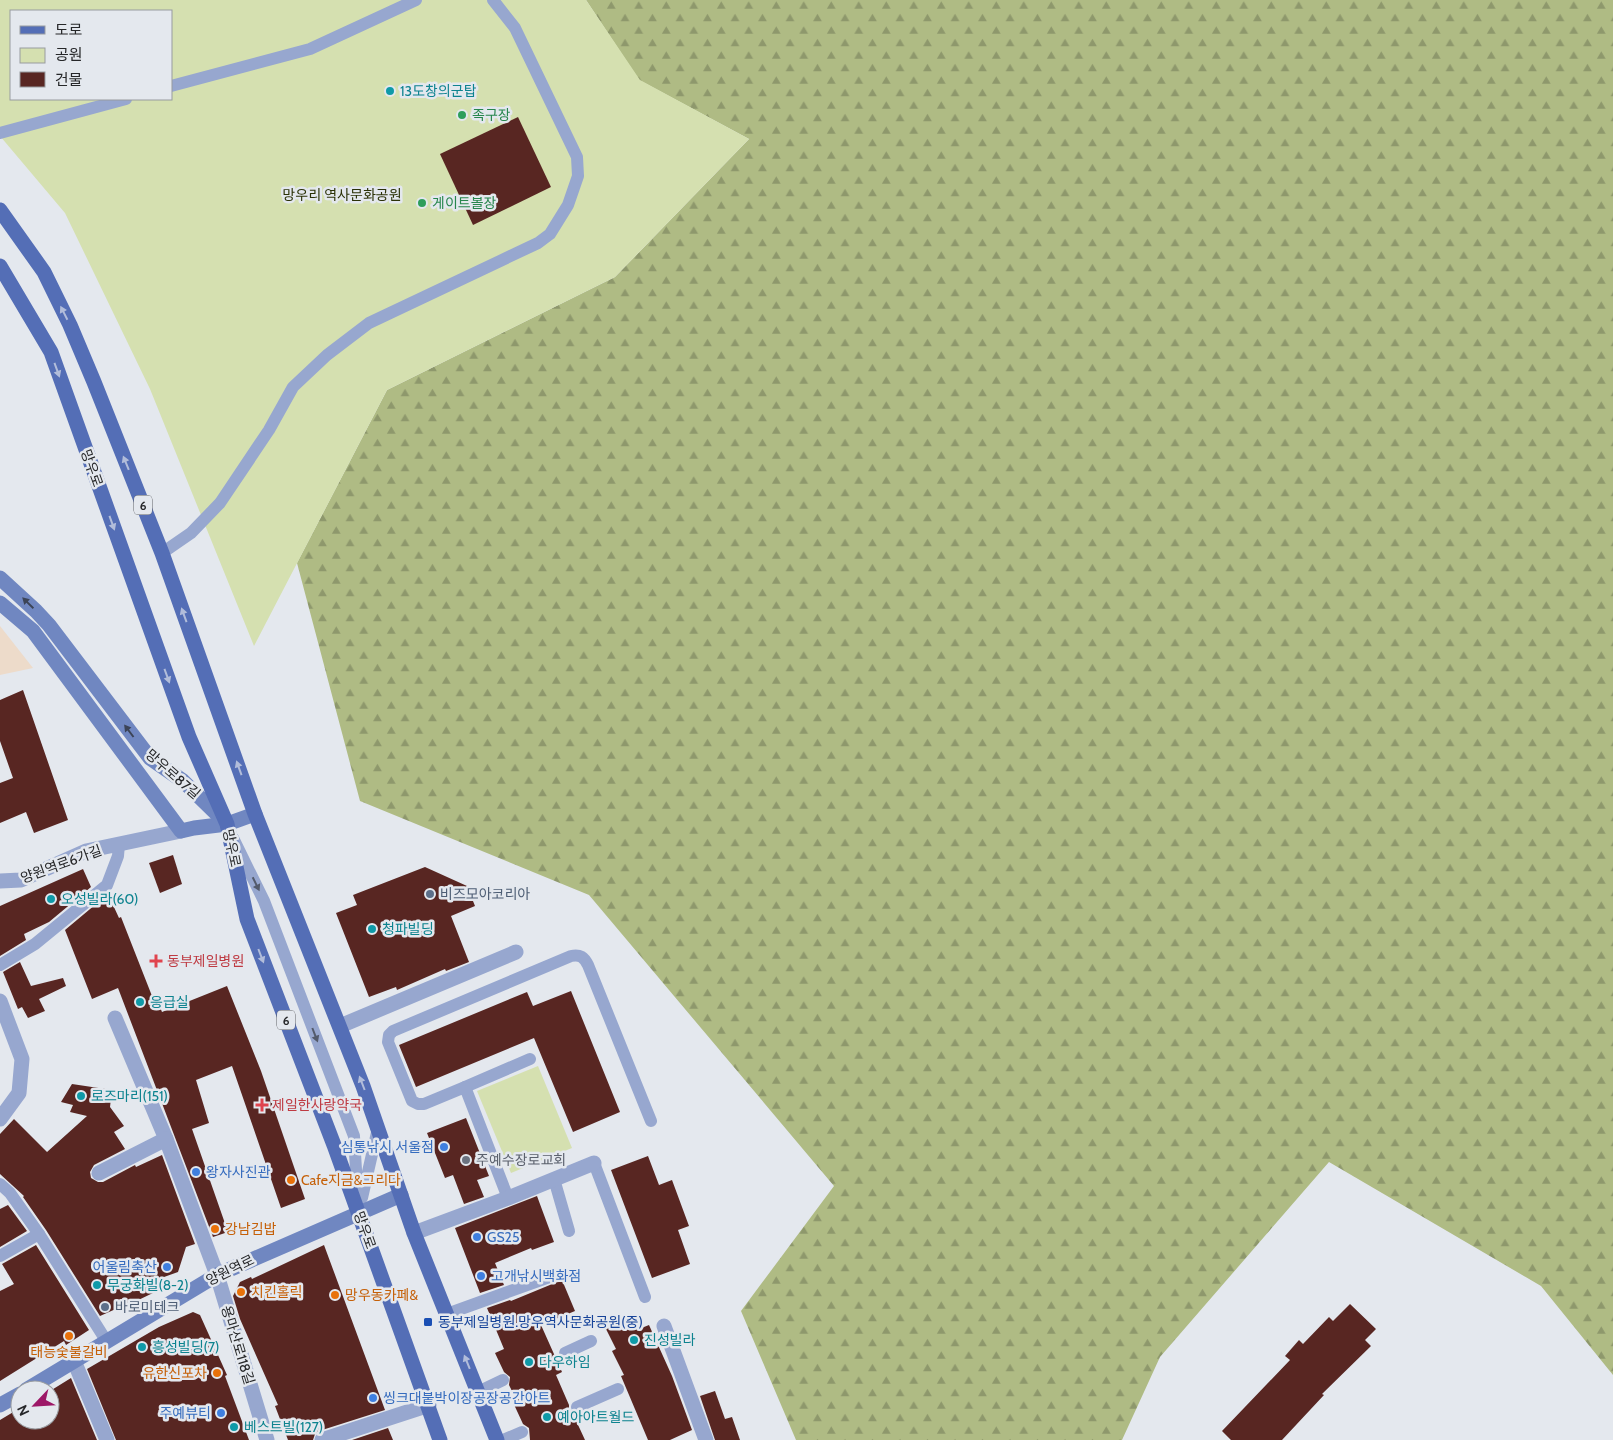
<svg xmlns="http://www.w3.org/2000/svg" width="1613" height="1440" viewBox="0 0 1613 1440" font-family="Cabin,'Noto Sans KR',sans-serif">
<style>
.commercial{fill:#eddbca}
.forest{fill:url(#forest-firs)}
.park{fill:#d5e0b0;fill-rule:evenodd}
.building{fill:#582622}
.lines{fill:none;stroke-linecap:round;stroke-linejoin:round}
.lane{stroke:#97a7cf;stroke-width:12}
.street{stroke:#97a7cf;stroke-width:15}
.secondary{stroke:#7087c1;stroke-width:15}
.primary{stroke:#546eb6;stroke-width:15}
.oneway{fill:#b2bdda}
.oneway2{fill:#3c4457}
.oneway3{fill:#535a6b}
.culture-dot{fill:#0f9aa8;stroke:#e4e8ee;stroke-width:2}
.leisure-dot{fill:#2e9e5b;stroke:#e4e8ee;stroke-width:2}
.service-dot{fill:#5c6f8a;stroke:#e4e8ee;stroke-width:2}
.health-dot{fill:#e0444e;stroke:#e4e8ee;stroke-width:2}
.shop-dot{fill:#3f7fe0;stroke:#e4e8ee;stroke-width:2}
.worship-dot{fill:#6b7280;stroke:#e4e8ee;stroke-width:2}
.food-dot{fill:#e8710a;stroke:#e4e8ee;stroke-width:2}
.transit-dot{fill:#1a4fb4;stroke:#e4e8ee;stroke-width:2}
.labels{text-anchor:middle;dominant-baseline:central;stroke-width:5;stroke-linejoin:round;paint-order:stroke}
.shield{fill:#e4e8ee;stroke:#5f6164;stroke-width:1}
.shield-label{font-size:12px;font-weight:bold;fill:#262729}
.culture-label{font-size:14px;fill:#0d838f;stroke:#e4e8ee;text-anchor:start}
.leisure-label{font-size:14px;fill:#27864d;stroke:#e4e8ee;text-anchor:start}
.park-label{font-size:14px;fill:#2b3207;stroke:#e4e8ee}
.street-label{font-size:14px;fill:#262729;stroke:#e4e8ee}
.service-label{font-size:14px;fill:#4e5e75;stroke:#e4e8ee;text-anchor:start}
.health-label{font-size:14px;fill:#be3a42;stroke:#e4e8ee;text-anchor:start}
.shop-label{font-size:14px;fill:#366cbe;stroke:#e4e8ee;text-anchor:start}
.worship-label{font-size:14px;fill:#5b616d;stroke:#e4e8ee;text-anchor:start}
.food-label{font-size:14px;fill:#c56008;stroke:#e4e8ee;text-anchor:start}
.transit-label{font-size:14px;fill:#164399;stroke:#e4e8ee;text-anchor:start}
</style>
<defs>
<pattern id="forest-firs" width="22" height="20" patternUnits="userSpaceOnUse" patternTransform="scale(1.25)"><rect width="22" height="20" fill="#afbb84"/><path d="M5 1l3.5 6h-7zM16 11l3.5 6h-7z" fill="#8e986c"/></pattern>
</defs>
<rect width="100%" height="100%" fill="#e4e8ee"/>
<path class="commercial" d="M0,626l33,42 -33,7z"/>
<path class="forest" d="M586,0h1027v1375l-72,-89 -212,-124 -169,195 -38,83h-326l-55,-129 93,-125 -245,-291 -229,-94 -63,-238 90,-173 228,-113 134,-138 -110,-59z"/>
<g class="park">
<path d="M0,0h586l54,80 109,59 -134,138 -228,113 -133,256 -104,-257 -85,-176 -65,-77zM11,11h160v88h-160z"/>
<path d="M538,1066l34,82 -61,25 -34,-82z"/>
</g>
<g class="building">
<path d="M518,117l33,70 -78,38 -33,-71z"/>
<path d="M23,690l45,130 -34,13 -8,-21 -26,11v-40l13,-5 -13,-37v-41z"/>
<path d="M173,855l9,29 -22,9 -11,-30z"/>
<path d="M425,867l42,19 8,20 -24,10 18,46 -23,9 -1,-2 -48,21 -1,-3 -27,10 -33,-84 21,-8 -4,-10z"/>
<path d="M83,869l8,18 -42,35 -25,12 2,6 -26,16v-50z"/>
<path d="M108,894l11,24 2,-1 31,79 3,-1 7,17 65,-26 34,85 44,128 -24,9 -49,-142 -36,14 13,43 -17,6 36,103 -15,5 -95,-249 -26,11 -27,-69z"/>
<path d="M20,962l11,24 32,-8 3,8 -27,13 6,12 -17,7 -6,-11 -4,2 -15,-37z"/>
<path d="M571,991l49,121 -47,20 -39,-94 -118,49 -17,-42 128,-53 6,14z"/>
<path d="M72,1084l40,6 -2,17 14,19 -10,6 11,17 -31,16 -4,7 1,6 7,4h5l32,-17 1,2 26,-12 33,89 -9,3 -8,25 -28,10 5,10 -27,13 -1,-1 -27,12 -54,-86 -23,-33 1,-1 -24,-22v-40l14,-15 33,33 40,-36 -17,-4 3,-7 -12,-3z"/>
<path d="M466,1118l23,58 -12,4 7,17 -20,7 -11,-29 -8,3 -18,-45z"/>
<path d="M648,1156l11,29 13,-5 17,46 -11,4 12,34 -38,14 -41,-108z"/>
<path d="M537,1196l17,46 -22,8 -1,-2 -36,15 9,22 -24,8 -25,-65z"/>
<path d="M8,1205l19,26 -27,16v-38z"/>
<path d="M36,1245l53,85 -23,15 -2,-4 -64,40v-90l14,-7 -12,-20z"/>
<path d="M324,1245l61,165 -66,21 -4,3 -2,6h-25l-13,-34 3,-1 -38,-86 -7,-23 7,-14 11,-5 1,2z"/>
<path d="M562,1280l13,31 -34,14 21,47 -6,3 13,30v5l4,4 12,26h-55l-1,-12 -6,-4 -12,-26 4,-1 -6,-12 1,-8 -6,-5 -9,-19 9,-4 -17,-41 23,-8 1,1z"/>
<path d="M1350,1304l26,25 -11,11 6,6 -49,48 2,1 -42,45h-51l-9,-9 68,-71 -5,-4 14,-16 4,4 26,-27 4,4z"/>
<path d="M193,1312l7,3 27,60 -2,1 24,64h-133l-29,-71 72,-42z"/>
<path d="M621,1322l18,7 10,-4 23,51 20,54 -22,10h-22l-27,-64 3,-1 -12,-24 4,-2 -10,-20z"/>
<path d="M71,1378l26,62h-97v-20l20,-12v12h30v-29z"/>
<path d="M715,1391l10,28 7,-2 8,23h-25l-15,-44z"/>
<path d="M388,1428l5,12h-41z"/>
</g>
<g class="lines">
<g class="lane">
<path d="M171,86l139,-37 106,-49"/>
<path d="M0,133l126,-34"/>
<path d="M162,553l29,-20 29,-30 49,-73 24,-43 34,-32 42,-32 169,-80 12,-9 18,-29 10,-29 -1,-19 -62,-129 -22,-28"/>
<path d="M233,838l31,63 90,235 4,68"/>
<path d="M0,965l35,-21 72,-59 11,-29 1,-12"/>
<path d="M465,1087l65,-28"/>
<path d="M594,1163l51,134"/>
<path d="M554,1179l15,52"/>
<path d="M0,1184l10,9 29,41 68,108"/>
<path d="M362,1198l16,-70"/>
<path d="M508,1198l-43,-111 -41,17h-6l-6,-3 -24,-59 1,-7 4,-4 178,-75c9,-2 13,1 17,9l63,156"/>
<path d="M0,1256l39,-22"/>
<path d="M447,1314l108,-39"/>
<path d="M565,1353l26,-12"/>
<path d="M478,1392l25,-12"/>
<path d="M577,1407l41,-18"/>
<path d="M503,1440l19,-8"/>
</g>
<g class="street">
<path d="M0,881l21,-1 65,-29 95,-20"/>
<path d="M0,1001l22,58 -3,34 -19,26"/>
<path d="M115,1018l51,121 51,136 50,165"/>
<path d="M340,1026l176,-74"/>
<path d="M99,1173l67,-34"/>
<path d="M414,1233l94,-35 86,-35"/>
<path d="M664,1326l42,114"/>
<path d="M74,1361l33,79"/>
<path d="M322,1440l107,-35"/>
</g>
<g class="secondary">
<path d="M0,578l36,33 13,14 101,133 33,23 44,43"/>
<path d="M0,603l33,28 148,200 13,-3 33,-4 28,-10"/>
<path d="M26,1390l191,-115 184,-80"/>
<path d="M0,1405l20,-11"/>
</g>
<g class="primary">
<path d="M0,210l44,62 26,53 24,57 68,171 93,261 108,272 51,147 83,207"/>
<path d="M0,266l51,86 138,385 38,87 20,95 87,226 106,295"/>
</g>
</g>
<defs><path id="oneway-solid" d="M-6-.8H1V-3.2L6.5 0L1 3.2V.8H-6Z" transform="scale(1.25)"/></defs>
<g class="oneway">
<use href="#oneway-solid" transform="translate(64 313) rotate(-117)"/>
<use href="#oneway-solid" transform="translate(57 370) rotate(70)"/>
<use href="#oneway-solid" transform="translate(126 463) rotate(-112)"/>
<use href="#oneway-solid" transform="translate(112 523) rotate(70)"/>
<use href="#oneway-solid" transform="translate(184 615) rotate(-110)"/>
<use href="#oneway-solid" transform="translate(167 676) rotate(70)"/>
<use href="#oneway-solid" transform="translate(239 768) rotate(-110)"/>
<use href="#oneway-solid" transform="translate(261 956) rotate(69)"/>
<use href="#oneway-solid" transform="translate(362 1083) rotate(-111)"/>
<use href="#oneway-solid" transform="translate(467 1362) rotate(-112)"/>
</g>
<g class="oneway2">
<use href="#oneway-solid" transform="translate(28 603) rotate(-136)"/>
<use href="#oneway-solid" transform="translate(129 731) rotate(-127)"/>
</g>
<g class="oneway3">
<use href="#oneway-solid" transform="translate(256 884) rotate(64)"/>
<use href="#oneway-solid" transform="translate(315 1035) rotate(69)"/>
</g>
<g class="culture-dot">
<circle cx="390" cy="91" r="5"/>
<circle cx="51" cy="899" r="5"/>
<circle cx="372" cy="929" r="5"/>
<circle cx="140" cy="1002" r="5"/>
<circle cx="81" cy="1096" r="5"/>
<circle cx="97" cy="1285" r="5"/>
<circle cx="634" cy="1340" r="5"/>
<circle cx="142" cy="1347" r="5"/>
<circle cx="529" cy="1362" r="5"/>
<circle cx="547" cy="1417" r="5"/>
<circle cx="234" cy="1427" r="5"/>
</g>
<g class="leisure-dot">
<circle cx="462" cy="115" r="5"/>
<circle cx="422" cy="203" r="5"/>
</g>
<g class="service-dot">
<circle cx="430" cy="894" r="5"/>
<circle cx="105" cy="1307" r="5"/>
</g>
<g class="health-dot">
<path d="M153.5 953.5h5v5h5v5h-5v5h-5v-5h-5v-5h5z"/>
<path d="M259.5 1097.5h5v5h5v5h-5v5h-5v-5h-5v-5h5z"/>
</g>
<g class="shop-dot">
<circle cx="444" cy="1147" r="5"/>
<circle cx="196" cy="1172" r="5"/>
<circle cx="477" cy="1237" r="5"/>
<circle cx="167" cy="1267" r="5"/>
<circle cx="481" cy="1276" r="5"/>
<circle cx="373" cy="1398" r="5"/>
<circle cx="221" cy="1413" r="5"/>
</g>
<circle class="worship-dot" cx="466" cy="1160" r="5"/>
<g class="food-dot">
<circle cx="291" cy="1180" r="5"/>
<circle cx="215" cy="1229" r="5"/>
<circle cx="241" cy="1292" r="5"/>
<circle cx="335" cy="1295" r="5"/>
<circle cx="69" cy="1336" r="5"/>
<circle cx="217" cy="1373" r="5"/>
</g>
<rect class="transit-dot" x="423" y="1317" width="10" height="10" rx="2.5"/>
<g class="labels">
<g class="shield">
<rect x="134" y="495.5" width="18" height="19" rx="4"/>
<rect x="277" y="1010.5" width="18" height="19" rx="4"/>
</g>
<g class="shield-label">
<text x="143" y="505">6</text>
<text x="286" y="1020">6</text>
</g>
<g class="culture-label">
<text x="400" y="91">13도창의군탑</text>
<text x="61" y="899">오성빌라(60)</text>
<text x="382" y="929">청파빌딩</text>
<text x="150" y="1002">응급실</text>
<text x="91" y="1096">로즈마리(151)</text>
<text x="107" y="1285">무궁화빌(8-2)</text>
<text x="644" y="1340">진성빌라</text>
<text x="152" y="1347">흥성빌딩(7)</text>
<text x="539" y="1362">다우하임</text>
<text x="557" y="1417">예아아트월드</text>
<text x="244" y="1427">베스트빌(127)</text>
</g>
<g class="leisure-label">
<text x="472" y="115">족구장</text>
<text x="432" y="203">게이트볼장</text>
</g>
<g class="park-label">
<text x="342" y="195">망우리 역사문화공원</text>
</g>
<g class="street-label">
<text transform="translate(92 468) rotate(70)">망우로</text>
<text transform="translate(173 774) rotate(41)">망우로87길</text>
<text transform="translate(232 848) rotate(78)">망우로</text>
<text transform="translate(61 864) rotate(-20)">양원역로6가길</text>
<text transform="translate(365 1230) rotate(70)">망우로</text>
<text transform="translate(230 1270) rotate(-26)">양원역로</text>
<text transform="translate(238 1345) rotate(73)">용마산로118길</text>
</g>
<g class="service-label">
<text x="440" y="894">비즈모아코리아</text>
<text x="115" y="1307">바로미테크</text>
</g>
<g class="health-label">
<text x="167" y="961">동부제일병원</text>
<text x="272" y="1105">제일한사랑약국</text>
</g>
<g class="shop-label">
<text x="434" y="1147" text-anchor="end">심통낚시 서울점</text>
<text x="206" y="1172">왕자사진관</text>
<text x="487" y="1237">GS25</text>
<text x="157" y="1267" text-anchor="end">어울림축산</text>
<text x="491" y="1276">고개낚시백화점</text>
<text x="383" y="1398">씽크대붙박이장공장공간아트</text>
<text x="211" y="1413" text-anchor="end">주예뷰티</text>
</g>
<g class="worship-label">
<text x="476" y="1160">주예수장로교회</text>
</g>
<g class="food-label">
<text x="301" y="1180">Cafe지금&amp;그리다</text>
<text x="225" y="1229">강남김밥</text>
<text x="251" y="1292">치킨홀릭</text>
<text x="345" y="1295">망우동카페&amp;</text>
<text x="69" y="1352" text-anchor="middle">태능숯불갈비</text>
<text x="207" y="1373" text-anchor="end">유한신포차</text>
</g>
<g class="transit-label">
<text x="438" y="1322">동부제일병원.망우역사문화공원(중)</text>
</g>
</g>
<rect x="10" y="10" width="162" height="90" fill="#e4e8ee" stroke="#989b9f"/>
<rect x="20" y="26" width="25" height="8" fill="#546eb6" stroke="#989b9f"/>
<text x="55" y="35" font-size="15" fill="#262729">도로</text>
<rect x="20" y="48" width="25" height="15" fill="#d5e0b0" stroke="#989b9f"/>
<text x="55" y="60" font-size="15" fill="#262729">공원</text>
<rect x="20" y="72" width="25" height="15" fill="#582622" stroke="#989b9f"/>
<text x="55" y="85" font-size="15" fill="#262729">건물</text>
<g transform="translate(35 1405) rotate(245)"><circle r="24" fill="#e4e8ee" stroke="#989b9f"/>
<path d="M0-4L9 19L0 12L-9 19Z" fill="#9d1767"/>
<text y="-8" font-size="14" font-weight="bold" text-anchor="middle" fill="#262729">N</text>
</g>
</svg>
